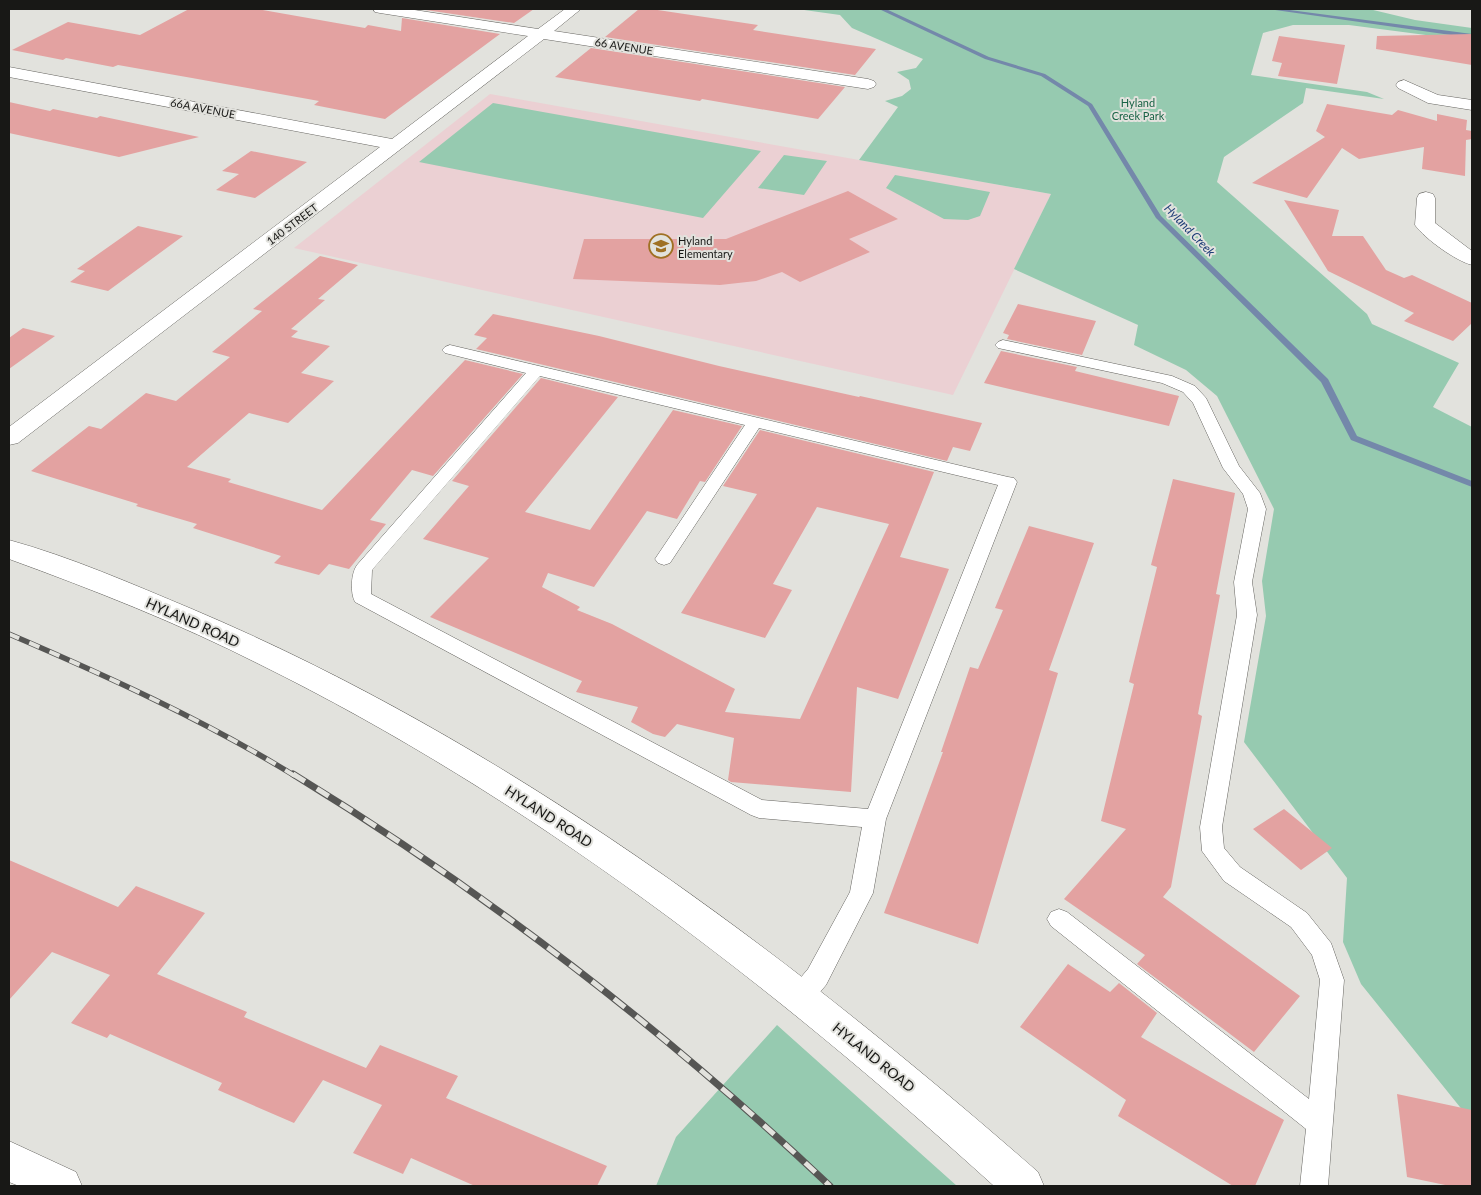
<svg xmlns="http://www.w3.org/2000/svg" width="1481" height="1195" font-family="Lato,sans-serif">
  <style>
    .education { fill: #ebd0d3 }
    .green { fill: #96cab0 }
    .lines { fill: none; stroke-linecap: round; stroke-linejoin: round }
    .stream { fill: #7488aa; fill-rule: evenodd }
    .building { fill: #e3a2a1 }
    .service-casing { stroke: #666561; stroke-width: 1 }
    .minor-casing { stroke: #666561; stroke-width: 1 }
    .tertiary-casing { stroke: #666561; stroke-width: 1 }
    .service { fill: #fff; fill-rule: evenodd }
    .minor { fill: #fff; fill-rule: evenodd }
    .tertiary { fill: #fff; fill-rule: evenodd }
    .rail-far1-casing { stroke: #565654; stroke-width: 5.5 }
    .rail-casing { stroke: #565654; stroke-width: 7 }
    .rail-far1 { stroke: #e2e2dd; stroke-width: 4; stroke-dasharray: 11; stroke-linecap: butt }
    .rail { stroke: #e2e2dd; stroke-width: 5; stroke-dasharray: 14; stroke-linecap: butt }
    .labels { text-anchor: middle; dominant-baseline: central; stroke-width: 4; stroke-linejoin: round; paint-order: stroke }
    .far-street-label { font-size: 11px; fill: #181816; stroke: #e2e2dd }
    .far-park-label { font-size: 11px; fill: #196346; stroke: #e2e2dd }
    .far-poi-label { font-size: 11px; fill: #181816; stroke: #e2e2dd; text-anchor: start }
    .far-water-label { font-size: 12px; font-style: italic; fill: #1d3d77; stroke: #e2e2dd }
    .street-label { font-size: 14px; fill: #181816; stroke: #e2e2dd }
  </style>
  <rect width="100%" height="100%" fill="#e2e2dd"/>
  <!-- education -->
  <path class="education" d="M 490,94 L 859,160 L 1051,194 L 953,395 L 294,248 Z"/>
  <!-- green -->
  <path class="green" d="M 797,9 L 1369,9 L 1415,20 L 1472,28 L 1472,41 L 1349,25 L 1293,25 L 1263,33 L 1251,75 L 1367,92 L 1384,99 L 1306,88 L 1303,103 L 1224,157 L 1217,182 L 1367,314 L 1372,324 L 1459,363 L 1433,407 L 1472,427 L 1472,1122 L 1361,984 L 1343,942 L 1347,878 L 1244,742 L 1266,616 L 1262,581 L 1274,509 L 1217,396 L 1186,370 L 1134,345 L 1138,325 L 1014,269 L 1051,194 L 859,160 L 898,107 L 885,101 L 902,96 L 911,89 L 909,80 L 897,72 L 916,68 L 923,59 L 852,28 L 840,15 Z
    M 493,103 L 761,151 L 703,218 L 419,162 Z
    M 784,155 L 827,161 L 804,195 L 758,188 Z
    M 895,175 L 990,192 L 980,216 L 968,220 L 944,219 L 886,188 Z
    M 777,1025 L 957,1186 L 656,1186 L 676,1137 Z"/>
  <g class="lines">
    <!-- stream -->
    <path class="stream" d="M 879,9 L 886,9 L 989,57 L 1045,74 L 1092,104 L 1161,216 L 1328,379 L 1357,436 L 1472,481 L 1472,487 L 1351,440 L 1321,382 L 1156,218 L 1088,106 L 1041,76 L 985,59 Z
      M 1269,9 L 1282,9 L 1472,34 L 1472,38 Z"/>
  </g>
  <!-- building -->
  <path class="building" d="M 189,9 L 238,10 L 257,9 L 365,28 L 368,25 L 401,31 L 402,18 L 500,34 L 385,119 L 314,105 L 319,101 L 192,78 L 118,65 L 113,67 L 66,58 L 63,60 L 12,50 L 68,22 L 140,35 Z
    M 419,9 L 534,9 L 514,23 Z
    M 639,9 L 651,9 L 758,25 L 753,30 L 876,49 L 855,75 L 605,37 Z
    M 1472,34 L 1472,65 L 1376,49 L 1377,36 Z
    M 1279,36 L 1345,45 L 1337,84 L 1278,76 L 1282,63 L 1272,61 Z
    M 591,48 L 845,87 L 818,119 L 702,99 L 700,101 L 555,77 Z
    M 9,102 L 50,111 L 53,109 L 97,118 L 100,116 L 199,137 L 119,157 L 9,133 Z
    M 1327,104 L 1392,115 L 1398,110 L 1437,121 L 1437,114 L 1467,120 L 1466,130 L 1472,131 L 1472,139 L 1466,140 L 1465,176 L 1422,169 L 1424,147 L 1359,159 L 1342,148 L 1307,198 L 1252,183 L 1325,137 L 1316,131 Z
    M 251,151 L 307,162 L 255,198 L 216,190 L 239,174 L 222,171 Z
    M 848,191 L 898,219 L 849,239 L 870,252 L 800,282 L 782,272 L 756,281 L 720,285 L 573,279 L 584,239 L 726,239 Z
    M 1284,200 L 1339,210 L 1332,236 L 1363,236 L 1386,270 L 1404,278 L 1412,275 L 1472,303 L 1472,323 L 1453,341 L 1404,321 L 1414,313 L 1328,271 Z
    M 138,226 L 183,236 L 108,291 L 70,282 L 85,271 L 77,269 Z
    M 320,256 L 358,265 L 318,299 L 325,300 L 291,329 L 298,331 L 291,337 L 330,346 L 301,373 L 334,381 L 288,423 L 249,413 L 187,467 L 231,479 L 228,482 L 322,510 L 465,360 L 523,374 L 433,476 L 412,470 L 370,520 L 386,524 L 349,569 L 329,564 L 319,575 L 274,563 L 281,556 L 193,528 L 197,524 L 136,506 L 138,504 L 31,471 L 89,426 L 101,429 L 146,393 L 176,401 L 230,357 L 212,352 L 262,311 L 253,309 Z
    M 1018,304 L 1096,321 L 1082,355 L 1007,339 L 1009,335 L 1003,333 Z
    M 493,314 L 599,336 L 719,366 L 859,397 L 860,396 L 982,423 L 970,451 L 953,447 L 947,461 L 476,349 L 487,338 L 474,335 Z
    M 23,328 L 55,336 L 9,369 L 9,338 Z
    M 1001,351 L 1077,367 L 1075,371 L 1179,396 L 1169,426 L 984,383 Z
    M 541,378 L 618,397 L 525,512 L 590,530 L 673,410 L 742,426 L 705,482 L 700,481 L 677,519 L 647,511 L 594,587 L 548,573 L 542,587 L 580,607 L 577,610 L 612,624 L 735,689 L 725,712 L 800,719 L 889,524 L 817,507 L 773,584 L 792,590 L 765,638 L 681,613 L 757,494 L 723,486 L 760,430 L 934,472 L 900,557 L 949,569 L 898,699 L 857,687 L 851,792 L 731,782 L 728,780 L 734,738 L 677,724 L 665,737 L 653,734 L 631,722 L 638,707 L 576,692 L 582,681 L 430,617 L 489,558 L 423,539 L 469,486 L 452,481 Z
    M 1173,479 L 1235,493 L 1216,594 L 1220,595 L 1198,714 L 1202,716 L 1171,887 L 1163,897 L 1300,996 L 1254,1052 L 1137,964 L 1145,955 L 1064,899 L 1126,829 L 1101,821 L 1134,684 L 1129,682 L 1157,567 L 1151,565 Z
    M 1029,526 L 1094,543 L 1049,670 L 1058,673 L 978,944 L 884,913 L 943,752 L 941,752 L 970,667 L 978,669 L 1003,610 L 995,608 Z
    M 1284,809 L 1332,848 L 1301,870 L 1253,829 Z
    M 9,860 L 118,907 L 136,886 L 205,913 L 157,974 L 247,1012 L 244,1017 L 366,1068 L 380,1045 L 458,1076 L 446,1098 L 607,1166 L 597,1186 L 475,1186 L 411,1158 L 403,1174 L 353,1153 L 382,1105 L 323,1080 L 294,1123 L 218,1090 L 222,1083 L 110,1034 L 107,1038 L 71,1023 L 110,975 L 52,952 L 9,1000 Z
    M 1068,964 L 1110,992 L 1119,983 L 1157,1013 L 1141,1037 L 1284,1120 L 1255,1186 L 1233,1186 L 1118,1116 L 1126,1100 L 1020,1027 Z
    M 1397,1094 L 1472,1110 L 1472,1186 L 1450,1186 L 1407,1177 Z"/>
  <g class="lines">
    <!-- service casing -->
    <g class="service-casing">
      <path id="service" d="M 1003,340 L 1172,376 L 1195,386 L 1206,398 L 1239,466 L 1260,493 L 1266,509 L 1252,582 L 1257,615 L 1222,827 L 1224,848 L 1240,867 L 1307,913 L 1331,943 L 1344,980 L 1328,1186 L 1300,1186 L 1306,1129 L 1051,926 L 1047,919 L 1051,912 L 1059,909 L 1067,912 L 1309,1099 L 1320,980 L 1312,955 L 1291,927 L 1224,881 L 1202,851 L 1200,827 L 1237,615 L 1234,582 L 1248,509 L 1243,494 L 1223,468 L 1193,403 L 1183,392 L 1162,383 L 998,348 L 995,345 L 998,342 Z
        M 450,345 L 1008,477 L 1014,478 L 1017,482 L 886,819 L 873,893 L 826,985 L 809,1005 L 800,1008 L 791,1005 L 788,997 L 791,989 L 808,969 L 850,892 L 862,827 L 759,818 L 751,815 L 355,602 C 350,593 351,573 357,565 L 526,373 L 445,353 L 442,350 L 445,347 ZM 540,376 L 745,425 L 655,559 L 658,563 L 664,565 L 670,563 L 759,428 L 998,485 L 868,809 L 762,800 L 371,594 L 372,570 Z"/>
    </g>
    <!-- minor casing -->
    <g class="minor-casing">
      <path id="minor" d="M 373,9 L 408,9 L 538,29 L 565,9 L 581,9 L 554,31 L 868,79 L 874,81 L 876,84 L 874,87 L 868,89 L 544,39 L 18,443 L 9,445 L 9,427 L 380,147 L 9,77 L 9,67 L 392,139 L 528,36 L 380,13 L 375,12 Z
        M 1404,80 L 1438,95 L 1472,100 L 1472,110 L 1428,103 L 1398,88 L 1396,85 L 1398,82 Z
        M 1426,192 L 1433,194 L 1435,198 L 1435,223 L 1472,251 L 1472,265 C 1456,261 1425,239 1415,225 L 1417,198 L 1419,194 Z
        M 9,1141 L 76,1172 L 82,1186 L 19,1186 L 9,1182 Z"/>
    </g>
    <!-- tertiary casing -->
    <g class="tertiary-casing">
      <path id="tertiary" d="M 9,540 C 71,557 132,584 192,609 C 506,742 783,949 1038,1172 L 1044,1186 L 994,1186 C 771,984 530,798 259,664 C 178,623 94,590 9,559 Z"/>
    </g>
    <!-- service -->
    <use href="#service" class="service"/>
    <!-- minor -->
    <use href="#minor" class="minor"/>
    <!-- tertiary -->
    <use href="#tertiary" class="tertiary"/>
    <!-- rail-far1 casing -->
    <g class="rail-far1-casing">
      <path id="rail-far1" d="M 9,634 C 107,676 204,720 295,776"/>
    </g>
    <!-- rail casing -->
    <g class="rail-casing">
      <path id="rail" d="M 293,774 C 486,892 666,1031 830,1186"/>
    </g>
    <!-- rail-far1 -->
    <use href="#rail-far1" class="rail-far1"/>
    <!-- rail -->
    <use href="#rail" class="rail"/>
  </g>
  <!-- icons -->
  <defs>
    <g id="school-ring" transform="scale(1.25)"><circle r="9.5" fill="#e2e2dd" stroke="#9f7023" stroke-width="1.5"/><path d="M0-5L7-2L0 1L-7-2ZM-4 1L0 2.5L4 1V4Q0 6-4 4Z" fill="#9f7023"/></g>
  </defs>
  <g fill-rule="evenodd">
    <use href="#school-ring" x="661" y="246"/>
  </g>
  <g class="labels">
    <!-- far-street labels -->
    <g class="far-street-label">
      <text transform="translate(624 46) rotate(9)">66 AVENUE</text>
      <text transform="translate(203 108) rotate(11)">66A AVENUE</text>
      <text transform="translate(292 224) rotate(-37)">140 STREET</text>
    </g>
    <!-- far-park labels -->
    <g class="far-park-label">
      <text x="1138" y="102">Hyland<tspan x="1138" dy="13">Creek Park</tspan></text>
    </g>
    <!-- far-poi labels -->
    <g class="far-poi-label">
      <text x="678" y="240">Hyland<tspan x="678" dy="13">Elementary</tspan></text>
    </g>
    <!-- far-water labels -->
    <g class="far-water-label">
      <text transform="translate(1190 230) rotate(46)">Hyland Creek</text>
    </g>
    <!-- street labels -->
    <g class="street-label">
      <text transform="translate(193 622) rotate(24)">HYLAND ROAD</text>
      <text transform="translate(549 816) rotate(33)">HYLAND ROAD</text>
      <text transform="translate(874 1057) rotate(39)">HYLAND ROAD</text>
    </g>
  </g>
  <!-- border -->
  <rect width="1481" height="1195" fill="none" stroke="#181816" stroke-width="20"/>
</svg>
